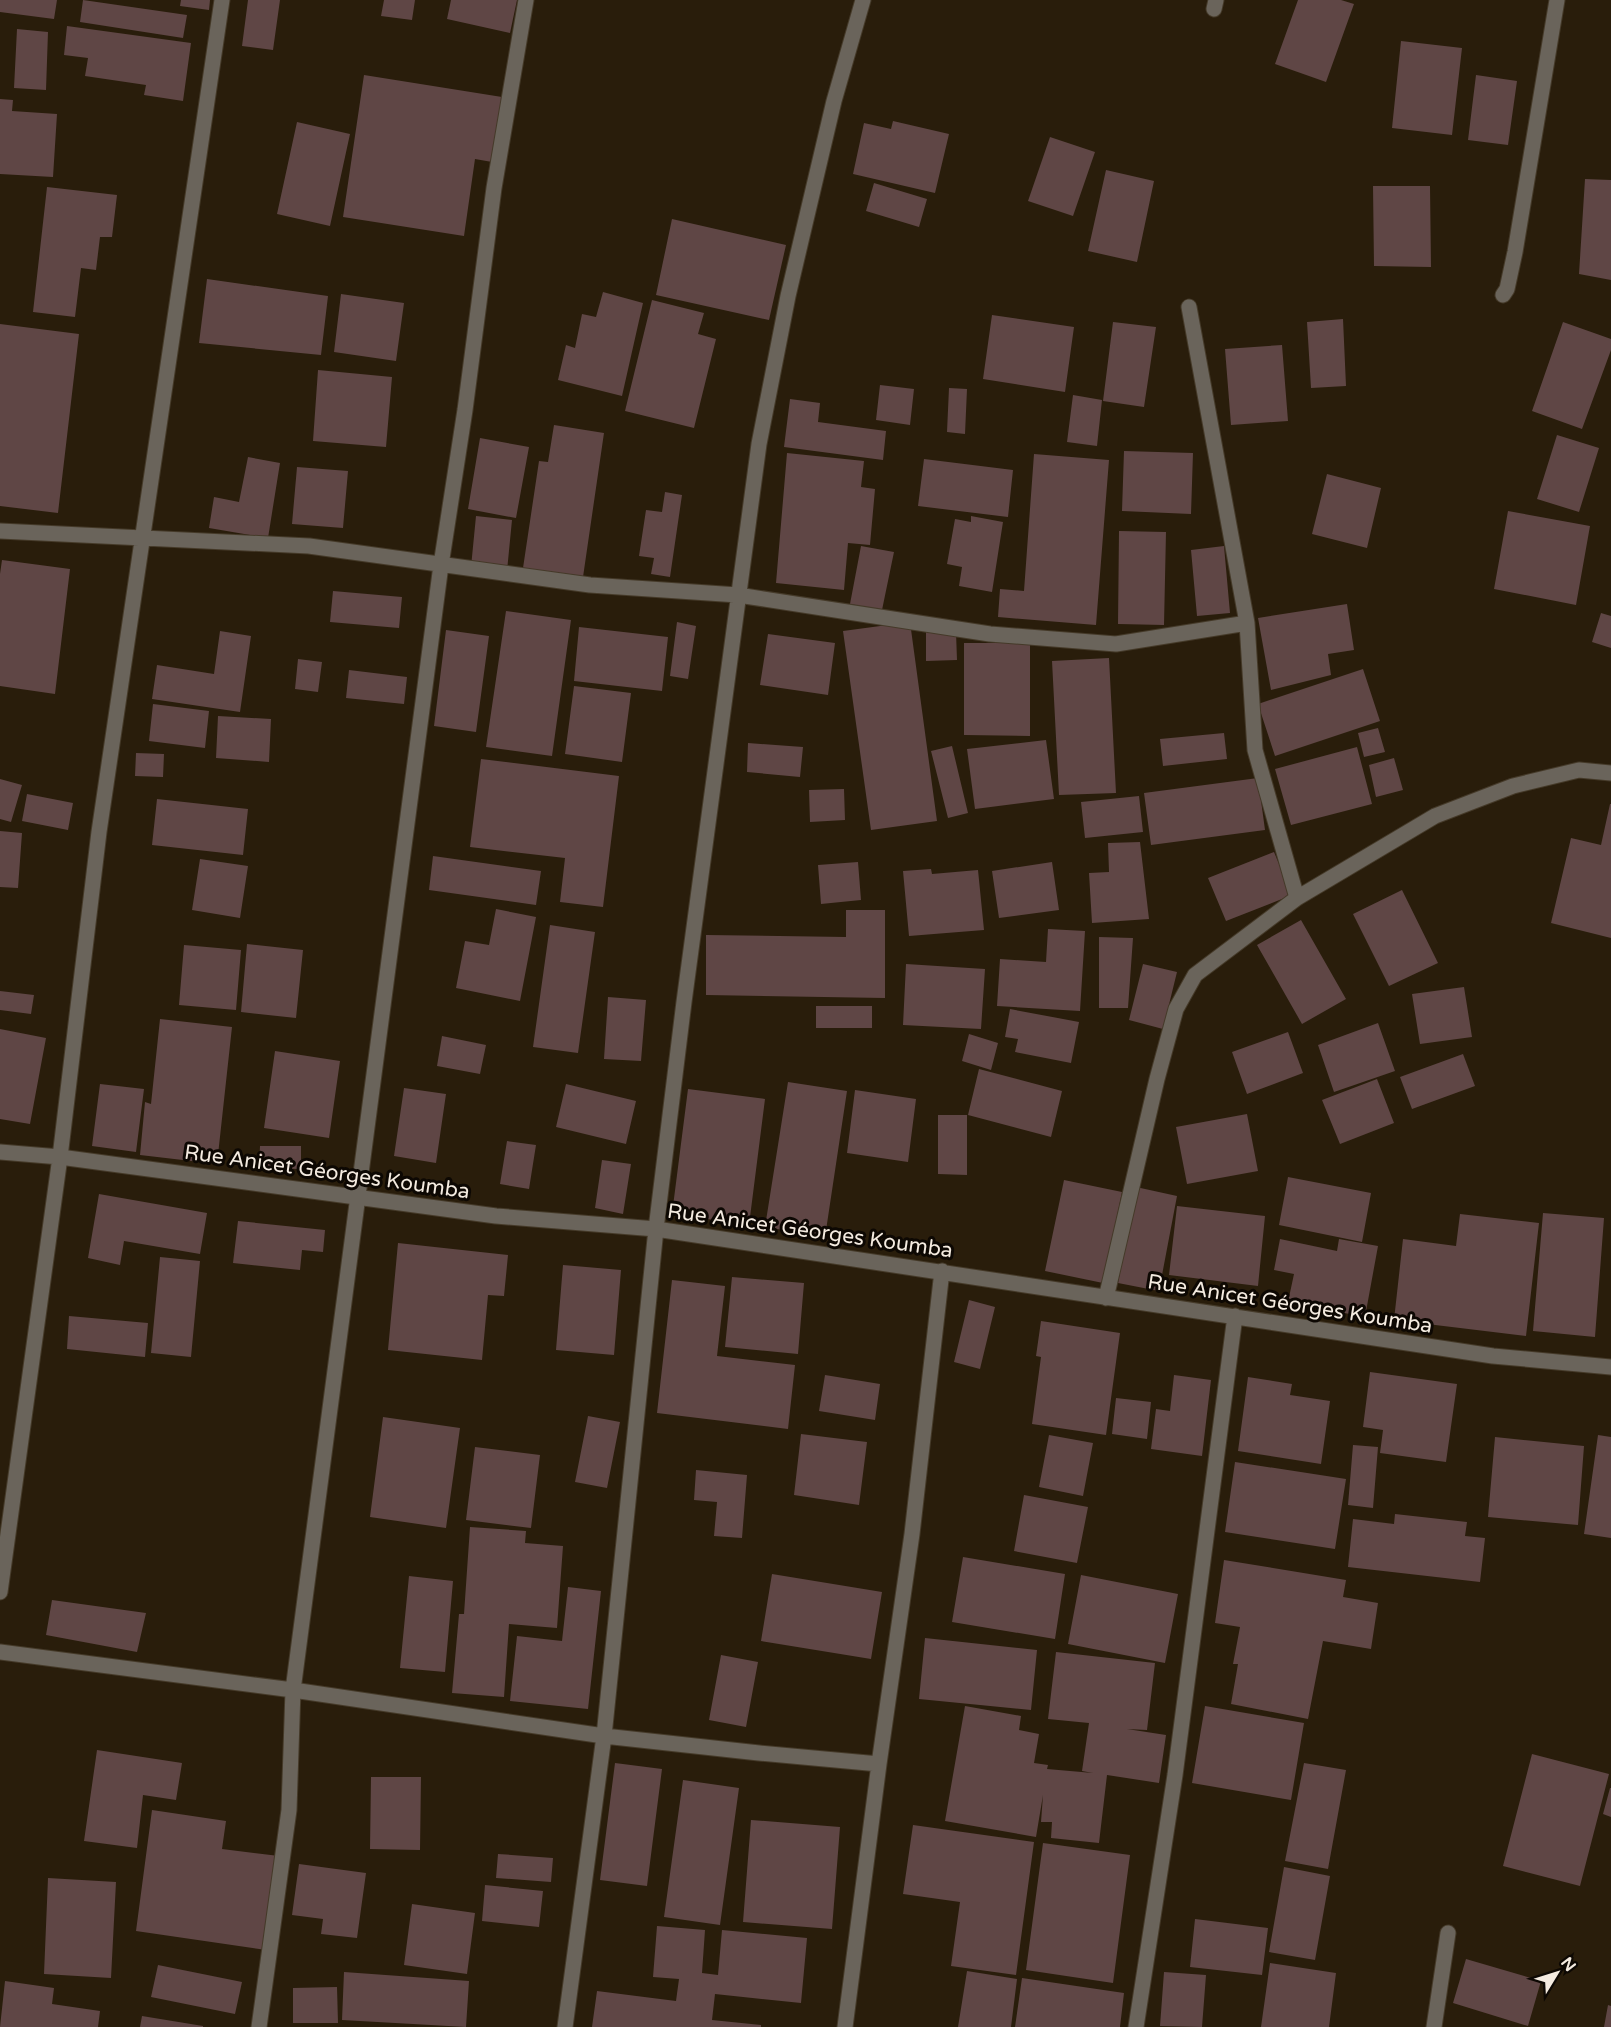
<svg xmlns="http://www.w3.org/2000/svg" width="1611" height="2027" font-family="'Varela Round',sans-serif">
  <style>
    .building { fill: #5f4645 }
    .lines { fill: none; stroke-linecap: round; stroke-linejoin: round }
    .minor-casing { stroke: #453a29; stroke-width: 17 }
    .minor { stroke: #6a645b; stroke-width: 15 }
    .labels { text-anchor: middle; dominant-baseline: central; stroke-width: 6; stroke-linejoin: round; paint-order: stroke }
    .street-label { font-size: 21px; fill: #f4ebe0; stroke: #0d0803 }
  </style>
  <rect width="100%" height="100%" fill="#291d0b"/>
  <!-- building -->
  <path class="building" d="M 0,0 L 57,0 L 54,19 L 0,12 Z
    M 83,0 L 187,15 L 183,38 L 80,22 Z
    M 181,0 L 210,0 L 209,10 L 180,6 Z
    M 248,0 L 280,0 L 273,50 L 242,46 Z
    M 384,0 L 415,0 L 412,20 L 381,16 Z
    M 451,0 L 517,0 L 510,33 L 447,19 Z
    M 1298,0 L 1341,0 L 1354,4 L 1326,82 L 1275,64 Z
    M 67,26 L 191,43 L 183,101 L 144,95 L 146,85 L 85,76 L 88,58 L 64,55 Z
    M 17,29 L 48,32 L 46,90 L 14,88 Z
    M 1401,41 L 1462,48 L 1452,135 L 1392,128 Z
    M 364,75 L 502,97 L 492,162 L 475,159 L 464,236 L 343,217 Z
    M 1476,75 L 1517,81 L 1508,145 L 1468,140 Z
    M 0,99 L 13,100 L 12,111 L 57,114 L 53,177 L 0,174 Z
    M 893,121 L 949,134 L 935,193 L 853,174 L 864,123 L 891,129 Z
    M 297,122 L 350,134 L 330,226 L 277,214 Z
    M 1050,137 L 1095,152 L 1073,216 L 1028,201 Z
    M 1106,170 L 1154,181 L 1137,262 L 1088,251 Z
    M 1585,179 L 1611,180 L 1611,280 L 1579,274 Z
    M 874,183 L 927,199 L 919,227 L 866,211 Z
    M 1373,186 L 1430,186 L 1431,267 L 1374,266 Z
    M 47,187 L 117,195 L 112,237 L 100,237 L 96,270 L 81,268 L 75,317 L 33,312 Z
    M 672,219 L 786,245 L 769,320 L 656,295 Z
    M 207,279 L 328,296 L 321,355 L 199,343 Z
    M 603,292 L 643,303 L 622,396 L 558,380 L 566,345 L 575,348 L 582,314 L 596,317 Z
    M 341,294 L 404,303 L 396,361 L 334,352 Z
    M 652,300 L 704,313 L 698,334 L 716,339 L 694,428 L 625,411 Z
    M 992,315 L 1074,327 L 1065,392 L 983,379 Z
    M 1343,319 L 1346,386 L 1311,388 L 1307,322 Z
    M 1113,322 L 1156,327 L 1144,407 L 1103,401 Z
    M 1563,322 L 1611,339 L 1611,350 L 1582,429 L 1532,411 Z
    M 0,324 L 79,334 L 58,513 L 0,506 Z
    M 1282,345 L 1288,421 L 1231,425 L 1225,349 Z
    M 318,370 L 392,377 L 386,447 L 313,441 Z
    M 880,385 L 914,389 L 910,425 L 876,420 Z
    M 949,388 L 967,389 L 965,434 L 947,432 Z
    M 1073,395 L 1102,400 L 1097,446 L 1067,442 Z
    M 790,399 L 820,403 L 818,422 L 886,431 L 883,460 L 784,447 Z
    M 554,425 L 604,433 L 583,577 L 523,568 L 539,461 L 548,462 Z
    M 1557,435 L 1599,448 L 1579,512 L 1537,499 Z
    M 480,438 L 529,447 L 516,518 L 468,509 Z
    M 1124,451 L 1193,453 L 1191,514 L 1122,511 Z
    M 787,453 L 864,461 L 861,487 L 875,489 L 870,545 L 848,543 L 844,590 L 776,583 Z
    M 1034,454 L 1109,460 L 1096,625 L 998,617 L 1000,589 L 1024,591 Z
    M 248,457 L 280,463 L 268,538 L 209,528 L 214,497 L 239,502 Z
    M 924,459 L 1013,470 L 1008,517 L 918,506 Z
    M 297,467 L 348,471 L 343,528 L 292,524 Z
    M 1327,474 L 1381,488 L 1367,548 L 1312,534 Z
    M 665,492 L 682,495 L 670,577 L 651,574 L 654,558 L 639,556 L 646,510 L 662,512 Z
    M 1508,511 L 1590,526 L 1576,605 L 1494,589 Z
    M 476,516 L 512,520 L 507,571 L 471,567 Z
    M 971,516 L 1003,522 L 992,592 L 959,586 L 962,567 L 947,564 L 955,519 L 971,522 Z
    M 1119,531 L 1166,532 L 1164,625 L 1118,624 Z
    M 861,546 L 894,552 L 882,610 L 850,604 Z
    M 1224,546 L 1230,613 L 1197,616 L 1191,550 Z
    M 2,560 L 70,569 L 55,694 L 0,686 L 0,574 Z
    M 333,591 L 402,597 L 399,628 L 330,622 Z
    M 1347,604 L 1354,650 L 1328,654 L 1331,675 L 1271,690 L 1258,618 Z
    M 506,611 L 571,620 L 552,756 L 486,747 Z
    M 1601,613 L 1611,616 L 1611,648 L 1592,642 Z
    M 677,622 L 696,626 L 688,679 L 670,676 Z
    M 910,622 L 937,821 L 871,830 L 843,631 Z
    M 579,627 L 668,637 L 662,691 L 574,681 Z
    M 446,630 L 489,636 L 476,732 L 434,726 Z
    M 220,631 L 251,636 L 240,712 L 152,699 L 157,665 L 214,674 Z
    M 926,632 L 956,632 L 957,660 L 926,661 Z
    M 768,634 L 835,643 L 828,695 L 760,685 Z
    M 964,643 L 1030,643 L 1030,736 L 964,735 Z
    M 1109,658 L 1116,793 L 1059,795 L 1052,661 Z
    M 298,659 L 322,662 L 318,692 L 295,689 Z
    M 1363,669 L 1380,721 L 1275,756 L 1258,704 Z
    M 349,670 L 407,677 L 404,704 L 346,698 Z
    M 574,686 L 631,693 L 622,762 L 565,754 Z
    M 153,704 L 209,711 L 205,748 L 149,741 Z
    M 218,716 L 271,719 L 269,762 L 216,758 Z
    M 1378,728 L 1385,752 L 1364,757 L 1358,733 Z
    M 1224,733 L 1227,759 L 1163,766 L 1160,739 Z
    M 1046,740 L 1054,799 L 975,809 L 967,749 Z
    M 748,743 L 803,747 L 800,777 L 747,772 Z
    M 952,746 L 968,813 L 948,818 L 931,751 Z
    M 1357,747 L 1372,804 L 1291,825 L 1275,769 Z
    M 136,753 L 164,754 L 163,777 L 135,776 Z
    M 1394,758 L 1403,790 L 1376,797 L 1369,765 Z
    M 481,759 L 619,776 L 603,907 L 560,902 L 565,858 L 470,847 Z
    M 1258,778 L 1265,830 L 1151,845 L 1144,793 Z
    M 0,779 L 22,785 L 11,822 L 0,819 Z
    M 844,789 L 845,820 L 810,822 L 809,790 Z
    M 27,794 L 73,803 L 68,830 L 22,821 Z
    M 1139,796 L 1143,832 L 1085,838 L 1081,802 Z
    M 157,799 L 248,809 L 243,855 L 152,845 Z
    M 1610,804 L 1611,804 L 1611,938 L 1551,923 L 1571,838 L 1601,845 Z
    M 0,831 L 22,833 L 18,888 L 0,887 Z
    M 1140,842 L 1149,919 L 1092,923 L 1089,873 L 1109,872 L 1108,843 Z
    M 1274,852 L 1292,895 L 1226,921 L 1208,878 Z
    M 433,856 L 541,871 L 536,905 L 429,890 Z
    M 200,859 L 248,866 L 240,918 L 192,910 Z
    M 858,862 L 861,900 L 821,904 L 818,865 Z
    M 1052,862 L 1059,910 L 999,918 L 992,871 Z
    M 931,869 L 932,874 L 978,870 L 984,930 L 909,936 L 903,871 Z
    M 1402,890 L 1438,963 L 1389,986 L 1353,914 Z
    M 496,909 L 536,917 L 520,1001 L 456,988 L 465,941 L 489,945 Z
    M 846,910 L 885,910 L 885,998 L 706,995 L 706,935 L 846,937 Z
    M 1301,920 L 1346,999 L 1302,1024 L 1257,945 Z
    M 550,925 L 595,932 L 578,1053 L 533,1047 Z
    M 1048,929 L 1085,931 L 1080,1011 L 997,1006 L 1000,959 L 1046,962 Z
    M 1099,937 L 1133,938 L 1128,1008 L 1099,1008 Z
    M 247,944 L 303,950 L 296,1018 L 241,1012 Z
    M 184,945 L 241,950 L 236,1010 L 179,1005 Z
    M 906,964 L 985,969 L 981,1029 L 903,1025 Z
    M 1143,964 L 1177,972 L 1163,1029 L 1129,1020 Z
    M 1464,987 L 1472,1037 L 1420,1044 L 1412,994 Z
    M 0,991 L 34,995 L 31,1014 L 0,1010 Z
    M 608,997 L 646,1000 L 641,1061 L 604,1059 Z
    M 816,1006 L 872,1006 L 872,1028 L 816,1028 Z
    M 1010,1009 L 1079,1022 L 1071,1063 L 1015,1052 L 1018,1039 L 1005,1037 Z
    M 160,1019 L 232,1027 L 217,1164 L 140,1155 L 145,1102 L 151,1104 Z
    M 1378,1023 L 1395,1071 L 1334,1092 L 1318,1045 Z
    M 0,1029 L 46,1038 L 30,1124 L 0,1119 Z
    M 1288,1032 L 1303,1073 L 1247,1094 L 1232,1052 Z
    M 969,1034 L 998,1043 L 991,1070 L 962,1061 Z
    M 442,1036 L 486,1045 L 480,1074 L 437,1066 Z
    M 275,1051 L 340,1061 L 329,1138 L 264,1128 Z
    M 1463,1054 L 1475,1086 L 1412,1109 L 1400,1077 Z
    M 979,1069 L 1062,1091 L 1051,1137 L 968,1115 Z
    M 1377,1079 L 1394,1123 L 1340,1144 L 1322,1100 Z
    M 788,1082 L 847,1091 L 825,1237 L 765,1227 Z
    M 100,1084 L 144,1089 L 136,1152 L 92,1146 Z
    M 566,1084 L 636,1101 L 626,1144 L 556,1127 Z
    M 404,1088 L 446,1094 L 436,1163 L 394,1156 Z
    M 688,1089 L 765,1099 L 749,1225 L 672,1214 Z
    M 855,1090 L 916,1099 L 908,1162 L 847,1153 Z
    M 1247,1114 L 1258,1171 L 1187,1184 L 1176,1127 Z
    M 938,1115 L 967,1115 L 967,1175 L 938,1174 Z
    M 507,1141 L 536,1145 L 529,1189 L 500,1184 Z
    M 260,1146 L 301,1146 L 301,1169 L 259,1168 Z
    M 602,1160 L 631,1164 L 623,1214 L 595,1208 Z
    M 1288,1177 L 1371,1193 L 1362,1242 L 1279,1225 Z
    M 1064,1180 L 1122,1192 L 1103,1283 L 1045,1271 Z
    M 1136,1187 L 1177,1196 L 1159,1291 L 1118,1283 Z
    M 99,1194 L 207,1213 L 200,1254 L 124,1241 L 120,1265 L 88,1258 Z
    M 1177,1206 L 1265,1216 L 1258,1286 L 1169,1275 Z
    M 1543,1213 L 1604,1218 L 1595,1337 L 1533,1331 Z
    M 1460,1214 L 1539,1223 L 1526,1336 L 1394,1320 L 1403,1239 L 1456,1246 Z
    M 238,1221 L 325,1230 L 323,1252 L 302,1250 L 300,1270 L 233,1263 Z
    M 1280,1239 L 1337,1251 L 1339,1239 L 1378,1246 L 1365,1317 L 1288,1302 L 1294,1274 L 1274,1270 Z
    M 398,1243 L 508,1255 L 504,1296 L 488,1295 L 482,1360 L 388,1350 Z
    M 160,1257 L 200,1261 L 191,1357 L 151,1353 Z
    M 563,1265 L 621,1270 L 614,1355 L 556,1350 Z
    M 732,1277 L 804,1283 L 798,1354 L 725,1347 Z
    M 672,1280 L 725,1286 L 717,1356 L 795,1365 L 788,1429 L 657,1413 Z
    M 969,1300 L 995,1307 L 980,1369 L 954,1362 Z
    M 69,1316 L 148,1323 L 145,1357 L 67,1349 Z
    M 1041,1321 L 1120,1333 L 1106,1435 L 1032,1424 L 1041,1357 L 1036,1356 Z
    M 1370,1372 L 1457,1384 L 1446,1462 L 1380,1453 L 1383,1430 L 1363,1427 Z
    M 825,1375 L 880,1384 L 875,1420 L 819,1411 Z
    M 1174,1375 L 1211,1380 L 1202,1456 L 1151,1449 L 1156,1409 L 1170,1411 Z
    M 1248,1377 L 1292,1384 L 1290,1395 L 1330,1401 L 1321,1464 L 1238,1451 Z
    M 1116,1398 L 1151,1402 L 1147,1439 L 1112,1434 Z
    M 588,1416 L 620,1422 L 607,1488 L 575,1482 Z
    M 383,1417 L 460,1428 L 446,1528 L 370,1517 Z
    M 801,1434 L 867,1442 L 859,1505 L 794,1495 Z
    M 1049,1435 L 1093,1443 L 1083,1496 L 1039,1487 Z
    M 1598,1435 L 1611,1437 L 1611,1538 L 1584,1534 Z
    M 1495,1437 L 1584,1446 L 1578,1525 L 1488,1517 Z
    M 1353,1445 L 1378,1447 L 1373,1508 L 1348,1505 Z
    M 475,1447 L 540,1455 L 531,1528 L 466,1520 Z
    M 1235,1462 L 1346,1479 L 1335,1549 L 1225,1532 Z
    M 696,1470 L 747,1475 L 742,1538 L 714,1536 L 717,1502 L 694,1500 Z
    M 1024,1495 L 1088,1507 L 1077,1563 L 1014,1551 Z
    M 1395,1514 L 1467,1522 L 1465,1536 L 1485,1538 L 1480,1582 L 1348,1567 L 1353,1519 L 1394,1524 Z
    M 470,1527 L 526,1531 L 525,1543 L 563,1546 L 557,1628 L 509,1624 L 504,1697 L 452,1693 L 459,1614 L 464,1614 Z
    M 963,1557 L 1065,1574 L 1055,1639 L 952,1622 Z
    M 1224,1560 L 1346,1580 L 1343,1597 L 1378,1603 L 1371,1649 L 1323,1641 L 1308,1719 L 1231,1704 L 1238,1664 L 1233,1664 L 1240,1627 L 1215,1623 Z
    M 772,1574 L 882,1592 L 871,1659 L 761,1641 Z
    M 1081,1575 L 1178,1594 L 1165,1663 L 1068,1644 Z
    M 409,1576 L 453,1581 L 445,1672 L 400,1668 Z
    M 568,1587 L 601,1591 L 588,1709 L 510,1701 L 517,1636 L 562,1641 Z
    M 52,1600 L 146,1613 L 137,1652 L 46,1635 Z
    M 925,1638 L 1037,1650 L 1031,1710 L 919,1699 Z
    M 1056,1652 L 1155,1663 L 1147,1730 L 1127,1729 L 1166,1735 L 1159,1783 L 1107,1775 L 1099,1843 L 1051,1838 L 1052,1822 L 1041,1822 L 1043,1795 L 1036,1837 L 945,1821 L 965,1706 L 1021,1716 L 1019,1730 L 1039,1734 L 1034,1763 L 1048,1765 L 1047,1769 L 1093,1773 L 1082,1771 L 1089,1723 L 1048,1719 Z
    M 721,1655 L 758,1662 L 746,1727 L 709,1720 Z
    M 1205,1706 L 1304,1723 L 1291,1800 L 1192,1783 Z
    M 97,1750 L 182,1763 L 176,1800 L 143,1795 L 137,1848 L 84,1841 Z
    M 1532,1754 L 1609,1774 L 1580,1886 L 1503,1866 Z
    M 615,1763 L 662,1769 L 647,1886 L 600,1880 Z
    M 1304,1763 L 1346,1770 L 1328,1869 L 1285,1861 Z
    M 371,1777 L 421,1777 L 420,1850 L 370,1849 Z
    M 683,1780 L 739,1788 L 720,1925 L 664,1917 Z
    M 1610,1788 L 1611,1788 L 1611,1817 L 1603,1814 Z
    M 152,1810 L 226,1821 L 222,1849 L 279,1856 L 266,1950 L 136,1931 Z
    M 751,1820 L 840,1827 L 832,1929 L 743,1922 Z
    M 913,1825 L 1034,1842 L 1016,1975 L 951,1966 L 960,1902 L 903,1894 Z
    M 1043,1843 L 1130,1855 L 1113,1983 L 1026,1970 Z
    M 498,1854 L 553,1858 L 551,1882 L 496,1878 Z
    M 299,1864 L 366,1873 L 357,1938 L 321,1934 L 323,1919 L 292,1915 Z
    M 1284,1867 L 1330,1876 L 1315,1960 L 1269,1952 Z
    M 48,1878 L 116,1882 L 111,1978 L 44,1974 Z
    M 485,1885 L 543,1891 L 539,1927 L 482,1921 Z
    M 412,1904 L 475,1913 L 467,1974 L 404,1965 Z
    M 1195,1919 L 1268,1928 L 1262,1975 L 1190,1967 Z
    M 657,1926 L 705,1930 L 702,1973 L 718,1975 L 722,1930 L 807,1938 L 801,2003 L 715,1994 L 712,2020 L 761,2025 L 761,2027 L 592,2027 L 597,1991 L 676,2001 L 679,1979 L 653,1977 Z
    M 1466,1959 L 1541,1981 L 1528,2026 L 1453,2003 Z
    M 1270,1963 L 1336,1973 L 1329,2027 L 1261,2027 Z
    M 158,1965 L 242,1982 L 235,2014 L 151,1997 Z
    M 967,1971 L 1017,1979 L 1011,2027 L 958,2027 Z
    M 344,1972 L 469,1981 L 466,2027 L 342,2020 Z
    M 1164,1972 L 1206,1975 L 1202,2027 L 1160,2026 Z
    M 1022,1978 L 1124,1993 L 1120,2027 L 1015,2027 Z
    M 5,1981 L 54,1988 L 52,2004 L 100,2011 L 98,2027 L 0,2027 Z
    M 337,1987 L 338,2023 L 293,2023 L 293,1988 Z
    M 1608,2005 L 1611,2006 L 1611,2027 L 1604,2027 Z
    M 142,2016 L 203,2026 L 203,2027 L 140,2027 Z"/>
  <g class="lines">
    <!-- minor casing -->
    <g class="minor-casing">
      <path id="minor" d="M 1214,9 L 1216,0
        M 1503,295 L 1507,289 L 1515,252 L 1557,0
        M 1189,307 L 1247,623 L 1255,750 L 1297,898
        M 0,531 L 309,546 L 590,585 L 738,595 L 990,634 L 1116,644 L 1247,623
        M 0,1152 L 60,1157 L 496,1216 L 656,1229 L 1493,1356 L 1611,1367
        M 1106,1298 L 1157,1079 L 1176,1009 L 1195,975 L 1297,898 L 1435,816 L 1513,786 L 1579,770 L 1611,773
        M 0,1592 L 60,1157 L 99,832 L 222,0
        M 0,1652 L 293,1690 L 604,1736 L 759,1753 L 879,1764
        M 259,2027 L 289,1810 L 293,1690 L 441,565 L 465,410 L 494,188 L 526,0
        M 565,2027 L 604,1736 L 656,1229 L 684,1002 L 759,444 L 788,296 L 834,101 L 863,0
        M 845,2027 L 879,1764 L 912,1534 L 942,1271
        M 1136,2027 L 1175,1775 L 1235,1316
        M 1434,2027 L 1448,1933"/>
    </g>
    <!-- minor -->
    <use href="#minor" class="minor"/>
  </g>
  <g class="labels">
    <!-- street labels -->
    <g class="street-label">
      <text transform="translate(327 1172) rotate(8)">Rue Anicet Géorges Koumba</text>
      <text transform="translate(810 1231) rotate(8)">Rue Anicet Géorges Koumba</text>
      <text transform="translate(1290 1304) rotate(9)">Rue Anicet Géorges Koumba</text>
    </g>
  </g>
  <!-- north arrow -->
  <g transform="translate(1557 1973) rotate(52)" stroke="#0d0803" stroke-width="4.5" paint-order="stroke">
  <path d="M0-4.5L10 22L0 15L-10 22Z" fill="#f4ebe0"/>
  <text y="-9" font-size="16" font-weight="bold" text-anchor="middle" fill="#f4ebe0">N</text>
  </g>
</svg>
